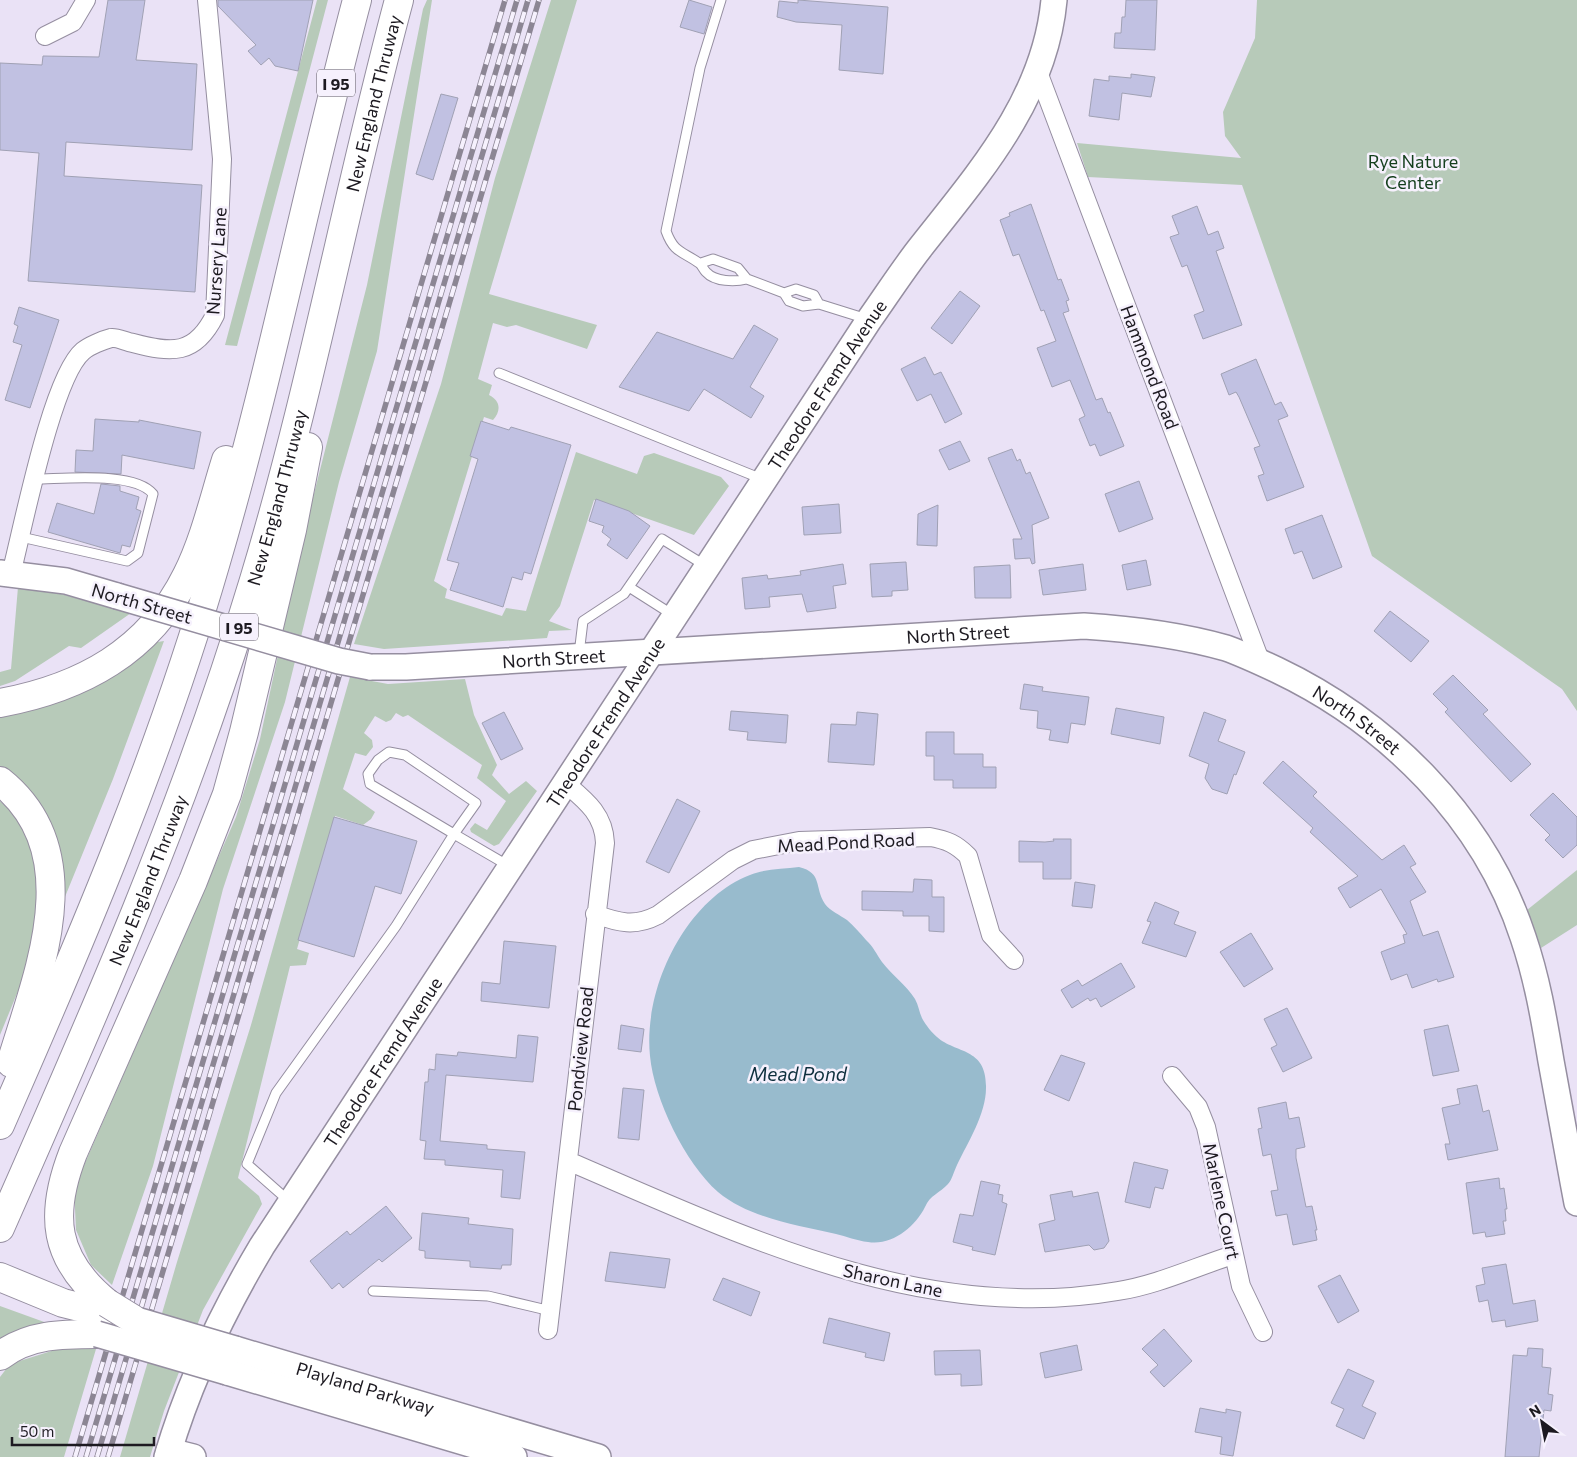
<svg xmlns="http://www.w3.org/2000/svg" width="1577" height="1457" font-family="Commissioner,sans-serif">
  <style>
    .green { fill: #b7cab9 }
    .water { fill: #98bbcd }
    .building { fill: #c1c1e2; stroke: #a0a1b4 }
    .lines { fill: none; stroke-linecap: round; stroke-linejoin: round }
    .lane-casing { stroke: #958ea0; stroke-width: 11 }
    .street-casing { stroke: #958ea0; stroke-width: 20 }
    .secondary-casing { stroke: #958ea0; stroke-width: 28 }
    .highway-casing { stroke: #958ea0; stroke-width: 30 }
    .lane { stroke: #fff; stroke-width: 9 }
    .street { stroke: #fff; stroke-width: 18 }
    .secondary { stroke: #fff; stroke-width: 25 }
    .highway { stroke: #fff; stroke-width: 28 }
    .rail-casing { stroke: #8c8694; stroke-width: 5.5 }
    .rail { stroke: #f6f1fd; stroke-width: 4; stroke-dasharray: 11; stroke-linecap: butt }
    .secondary-bridge-casing { stroke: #958ea0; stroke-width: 28; stroke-linecap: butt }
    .highway-bridge-casing { stroke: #958ea0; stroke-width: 30; stroke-linecap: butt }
    .secondary-bridge { stroke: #fff; stroke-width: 25 }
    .highway-bridge { stroke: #fff; stroke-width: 28 }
    .labels { text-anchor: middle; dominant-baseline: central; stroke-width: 5; stroke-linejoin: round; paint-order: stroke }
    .shield { fill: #f6f1fd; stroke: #5e5a63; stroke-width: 1 }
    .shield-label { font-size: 16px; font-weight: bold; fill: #1d1a21 }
    .street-label { font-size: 18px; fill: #1d1a21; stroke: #f6f1fd }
    .park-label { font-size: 18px; fill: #143f1d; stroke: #f6f1fd }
    .water-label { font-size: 19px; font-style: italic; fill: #0e2f3d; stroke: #f6f1fd }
  </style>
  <rect width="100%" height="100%" fill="#eae2f6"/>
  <!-- green -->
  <path class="green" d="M 317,0 L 328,0 L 237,346 L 225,345 Z
    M 427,0 L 432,0 L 377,351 L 339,482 L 285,702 L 223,889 L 153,1166 L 112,1285 L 91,1265 L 76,1230 L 74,1188 L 236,817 L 260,739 L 304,533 L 367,285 L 423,9 Z
    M 551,0 L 577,0 L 489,294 L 597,325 L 587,349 L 516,325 L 507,327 L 493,323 L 478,379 L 492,385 L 489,395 C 501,401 501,411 493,420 L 484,417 L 434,581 L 447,589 L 445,598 L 502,616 L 506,608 L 526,611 L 576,452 L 637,474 L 644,456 L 654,453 L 721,477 L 729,486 L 694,535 L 594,500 L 560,606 L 549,621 L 572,630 L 549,631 L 547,638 L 384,649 L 354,644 L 441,384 L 495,178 Z
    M 1257,0 L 1577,0 L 1577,711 L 1562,689 L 1372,556 L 1242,185 L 1088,177 L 1077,143 L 1241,158 L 1225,136 L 1223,112 L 1255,38 Z
    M 18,587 L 39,588 L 131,613 L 81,648 L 69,646 L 15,681 L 0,686 L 0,672 L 11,669 Z
    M 164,641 L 113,779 L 58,914 L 0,769 L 0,710 L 151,643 Z
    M 350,677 L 388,684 L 465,679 L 474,715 L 497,765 L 492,775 L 509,794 L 526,781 L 537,791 L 499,844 L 494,846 L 471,832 L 470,829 L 475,823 L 487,830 L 506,801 L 477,778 L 482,765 L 408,715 L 403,717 L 396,713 L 391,720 L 386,722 L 375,716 L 364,733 L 372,740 L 373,747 L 366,756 L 355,753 L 343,789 L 375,812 L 371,819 L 363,825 L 335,816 L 297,949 L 309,953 L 306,965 L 290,966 L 238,1178 L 259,1196 L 262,1204 L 203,1310 L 164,1411 L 150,1457 L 120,1457 L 177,1262 L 251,1025 Z
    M 0,801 L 16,815 L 34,850 L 38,901 L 25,974 L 0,1035 Z
    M 1577,870 L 1577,925 L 1541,948 L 1527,910 Z
    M 0,1306 L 47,1323 L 15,1333 L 0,1343 Z
    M 61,1348 L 96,1349 L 64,1457 L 0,1457 L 0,1377 L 10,1364 Z"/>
  <!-- water -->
  <path class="water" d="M 799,867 C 823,873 814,887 825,904 C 830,911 840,915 847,920 C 854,926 860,933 866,940 C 873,946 877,955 882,962 C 892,975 907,986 915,999 C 919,1006 919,1013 923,1020 C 926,1025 932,1033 937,1037 C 956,1054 987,1047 986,1088 C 986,1114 968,1142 957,1165 C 954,1171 952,1180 948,1184 C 940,1193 930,1195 925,1207 C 915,1227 892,1246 868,1242 C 857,1241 846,1236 836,1234 C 797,1225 749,1218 718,1192 C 685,1163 654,1099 650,1056 C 643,989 685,900 750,875 C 764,869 783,869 799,867 Z"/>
  <!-- building -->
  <path class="building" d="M 108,0 L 145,0 L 136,60 L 197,64 L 192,150 L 66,142 L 64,176 L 202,185 L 195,292 L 28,281 L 39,153 L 0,150 L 0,63 L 42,65 L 43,56 L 99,57 Z
    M 218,0 L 313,0 L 298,71 L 275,66 L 269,58 L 261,65 L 248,51 L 256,45 L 218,6 Z
    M 689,0 L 712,7 L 704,34 L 680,27 Z
    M 798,0 L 888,7 L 883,74 L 839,70 L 842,25 L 796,22 L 777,17 L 779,1 L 798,3 Z
    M 1126,0 L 1157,0 L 1155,50 L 1114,48 L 1115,33 L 1121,33 L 1122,17 L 1125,17 Z
    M 1131,74 L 1155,77 L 1151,97 L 1122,93 L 1119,120 L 1089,116 L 1094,79 L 1109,81 L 1109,76 L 1131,78 Z
    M 441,94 L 458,98 L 433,180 L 416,174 Z
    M 1031,204 L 1058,280 L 1061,279 L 1069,300 L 1066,301 L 1069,311 L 1063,313 L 1096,400 L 1102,398 L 1108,413 L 1110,412 L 1124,446 L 1100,456 L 1095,444 L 1090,446 L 1079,419 L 1085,416 L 1070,380 L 1052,387 L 1037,348 L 1056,341 L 1044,310 L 1041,311 L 1019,254 L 1013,256 L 1000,220 L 1010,216 L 1009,213 Z
    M 1197,206 L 1208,235 L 1218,231 L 1224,248 L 1216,251 L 1242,325 L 1203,339 L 1194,315 L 1204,311 L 1187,265 L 1182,267 L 1170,237 L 1179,234 L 1172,216 Z
    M 960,291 L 980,306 L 952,344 L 931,328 Z
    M 19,307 L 59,320 L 30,408 L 5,400 L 22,345 L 13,342 L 18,326 L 14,324 Z
    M 754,325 L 778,339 L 750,387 L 764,396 L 751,418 L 704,389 L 689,411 L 619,387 L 657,332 L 733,359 Z
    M 925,357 L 934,375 L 941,372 L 962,414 L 945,423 L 931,394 L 917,401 L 901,369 Z
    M 1256,359 L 1275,405 L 1281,402 L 1288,416 L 1278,420 L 1304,487 L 1267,501 L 1258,476 L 1264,474 L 1254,448 L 1260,446 L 1239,397 L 1236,392 L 1229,395 L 1221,374 Z
    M 95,419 L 139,422 L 139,420 L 201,432 L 194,469 L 122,455 L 121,474 L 75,472 L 76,450 L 93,451 Z
    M 481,421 L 509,430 L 511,427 L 571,445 L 531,574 L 524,572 L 522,580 L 512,577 L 503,607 L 450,590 L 459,563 L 447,560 L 478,459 L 470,456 Z
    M 960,441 L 970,461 L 949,470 L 939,450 Z
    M 1012,449 L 1017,461 L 1020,459 L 1026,474 L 1030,472 L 1049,518 L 1032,525 L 1035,563 L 1032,564 L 1030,558 L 1015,559 L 1013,539 L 1022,539 L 988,458 Z
    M 1139,481 L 1153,519 L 1119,532 L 1105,494 Z
    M 101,484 L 120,486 L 120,491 L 139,497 L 136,509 L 141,511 L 130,547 L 122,545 L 120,553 L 48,532 L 57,503 L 94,514 Z
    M 596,499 L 629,511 L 650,526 L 627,559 L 607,545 L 611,539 L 602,532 L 604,526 L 589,521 Z
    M 839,504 L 841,533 L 804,535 L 802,507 Z
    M 938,505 L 937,546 L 917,545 L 918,514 Z
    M 1322,515 L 1342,567 L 1313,579 L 1302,551 L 1294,554 L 1285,529 Z
    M 1146,560 L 1151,585 L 1127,590 L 1122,565 Z
    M 906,562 L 908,590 L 892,591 L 892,596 L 872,597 L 870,564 Z
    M 843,564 L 846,584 L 833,586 L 836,608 L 807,612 L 802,594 L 769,597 L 770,607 L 745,609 L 742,578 L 767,575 L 768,579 L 801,575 L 800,571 Z
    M 1083,564 L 1086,590 L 1043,595 L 1039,570 Z
    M 1010,565 L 1011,598 L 975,598 L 974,567 Z
    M 1390,611 L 1429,641 L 1411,662 L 1374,631 Z
    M 1453,675 L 1488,710 L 1483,714 L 1531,764 L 1511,782 L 1445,712 L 1448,709 L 1433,694 Z
    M 1024,684 L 1043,687 L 1042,691 L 1089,697 L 1085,725 L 1071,723 L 1068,743 L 1049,740 L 1051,730 L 1037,728 L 1038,711 L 1020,709 Z
    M 1116,708 L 1164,717 L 1160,744 L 1111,734 Z
    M 731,711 L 788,715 L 786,743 L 747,740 L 748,732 L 729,730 Z
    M 504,712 L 523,749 L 501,760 L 482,723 Z
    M 857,712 L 878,714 L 874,765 L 828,762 L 831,724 L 856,725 Z
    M 1204,712 L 1226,720 L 1218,741 L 1245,752 L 1236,775 L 1234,774 L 1227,794 L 1212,789 L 1205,778 L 1209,764 L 1189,756 Z
    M 926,732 L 954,732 L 954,754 L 983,754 L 983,767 L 996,767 L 996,788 L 953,788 L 953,780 L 934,780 L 934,756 L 926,756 Z
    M 1283,761 L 1317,792 L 1313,796 L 1382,860 L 1404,845 L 1416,864 L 1410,867 L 1426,892 L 1410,901 L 1423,936 L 1438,931 L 1454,977 L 1438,982 L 1437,979 L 1412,988 L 1407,974 L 1391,980 L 1381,952 L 1405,943 L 1403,935 L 1407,934 L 1381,889 L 1350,908 L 1338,888 L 1358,876 L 1310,832 L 1313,828 L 1263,783 Z
    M 1553,793 L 1577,817 L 1577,845 L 1563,858 L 1545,840 L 1550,835 L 1530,815 Z
    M 677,799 L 700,811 L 669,873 L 646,862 Z
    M 334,817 L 417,841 L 401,894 L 375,886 L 354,957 L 298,940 Z
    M 1053,839 L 1071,839 L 1071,879 L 1043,879 L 1043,862 L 1019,862 L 1019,841 L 1045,842 L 1054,841 Z
    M 914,879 L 932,880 L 932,897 L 944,897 L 944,932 L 929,931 L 929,916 L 903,916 L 903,911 L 862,910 L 862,891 L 913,892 Z
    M 1075,882 L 1095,885 L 1092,908 L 1072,906 Z
    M 1155,902 L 1179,912 L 1174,924 L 1196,932 L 1186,957 L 1142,943 L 1151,922 L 1147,921 Z
    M 1251,933 L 1273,969 L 1244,987 L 1220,952 Z
    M 504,941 L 556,946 L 549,1008 L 481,1001 L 482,982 L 500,984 Z
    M 1121,963 L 1135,987 L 1101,1007 L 1096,998 L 1090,1001 L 1088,998 L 1072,1008 L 1061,990 L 1078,980 L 1082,986 Z
    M 1287,1008 L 1312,1058 L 1283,1072 L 1271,1048 L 1277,1045 L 1264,1019 Z
    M 621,1025 L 644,1029 L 641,1052 L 618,1049 Z
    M 1448,1025 L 1459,1071 L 1433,1076 L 1424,1030 Z
    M 518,1035 L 538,1037 L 533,1082 L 446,1075 L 440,1141 L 487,1145 L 487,1149 L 525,1152 L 520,1199 L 501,1197 L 503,1170 L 445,1165 L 445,1160 L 424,1159 L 426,1141 L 420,1140 L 425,1082 L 428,1082 L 429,1069 L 435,1070 L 436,1054 L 457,1056 L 458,1052 L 516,1058 Z
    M 1061,1055 L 1085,1063 L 1069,1101 L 1044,1090 Z
    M 1477,1085 L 1483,1112 L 1489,1110 L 1498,1150 L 1448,1160 L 1445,1144 L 1450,1144 L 1442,1108 L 1460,1104 L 1457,1089 Z
    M 623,1088 L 644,1090 L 639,1140 L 618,1138 Z
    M 1286,1102 L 1289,1119 L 1299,1117 L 1305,1147 L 1296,1149 L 1296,1158 L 1306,1207 L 1312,1206 L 1317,1230 L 1315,1230 L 1317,1240 L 1293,1245 L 1287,1214 L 1276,1216 L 1271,1191 L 1278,1190 L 1271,1154 L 1263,1156 L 1258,1129 L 1262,1128 L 1258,1108 Z
    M 1134,1162 L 1168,1170 L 1163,1189 L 1155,1187 L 1150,1208 L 1125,1202 Z
    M 1499,1178 L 1500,1189 L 1504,1188 L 1507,1209 L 1505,1209 L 1506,1221 L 1503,1221 L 1505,1234 L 1486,1237 L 1485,1232 L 1473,1234 L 1466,1183 Z
    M 981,1181 L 1000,1185 L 998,1194 L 1003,1195 L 1002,1202 L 1007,1204 L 995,1255 L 972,1250 L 973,1247 L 953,1242 L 960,1214 L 973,1216 Z
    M 1072,1191 L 1073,1197 L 1098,1192 L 1109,1241 L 1104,1248 L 1094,1250 L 1089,1245 L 1045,1252 L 1039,1224 L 1055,1220 L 1050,1195 Z
    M 386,1206 L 412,1238 L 382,1262 L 379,1259 L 343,1288 L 339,1283 L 332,1289 L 310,1261 L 347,1231 L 350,1235 Z
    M 422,1213 L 469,1218 L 468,1224 L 513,1229 L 511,1265 L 502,1265 L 501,1269 L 470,1267 L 470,1261 L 425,1258 L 425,1251 L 419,1250 Z
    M 610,1252 L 670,1259 L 665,1288 L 605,1281 Z
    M 1506,1264 L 1513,1304 L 1535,1300 L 1538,1321 L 1506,1327 L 1505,1320 L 1492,1322 L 1488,1300 L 1479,1302 L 1476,1286 L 1485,1284 L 1482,1268 Z
    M 1340,1275 L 1359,1311 L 1338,1323 L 1318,1286 Z
    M 723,1278 L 760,1292 L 751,1316 L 713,1300 Z
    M 829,1318 L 890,1333 L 884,1361 L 865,1357 L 866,1353 L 823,1343 Z
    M 1164,1329 L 1192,1361 L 1164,1387 L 1150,1372 L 1158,1365 L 1142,1349 Z
    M 1077,1345 L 1082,1370 L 1045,1378 L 1040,1353 Z
    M 1528,1348 L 1543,1349 L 1542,1367 L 1551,1368 L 1548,1394 L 1553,1395 L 1551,1411 L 1544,1410 L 1539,1457 L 1505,1457 L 1513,1355 L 1527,1356 Z
    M 980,1350 L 982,1385 L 961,1386 L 961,1374 L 935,1375 L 934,1351 Z
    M 1348,1369 L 1374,1381 L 1362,1406 L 1376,1413 L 1364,1439 L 1336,1426 L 1344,1409 L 1331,1403 Z
    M 1200,1408 L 1226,1413 L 1226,1409 L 1241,1412 L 1233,1456 L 1220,1454 L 1222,1437 L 1195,1432 Z"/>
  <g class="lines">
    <!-- lane casing -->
    <g class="lane-casing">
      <path id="lane" d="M 721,0 L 700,68 L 666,231 C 674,253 682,251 699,263 C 702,265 703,269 706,272 C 715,282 735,282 747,279
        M 701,263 L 713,259 L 738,268 L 747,279 L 784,293 L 789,301 L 803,306 L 819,304 L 867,319
        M 784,293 L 796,289 L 814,295 L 819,304
        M 499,373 L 762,479
        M 21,537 L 127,561 L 138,553 L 153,494 C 135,471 63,479 35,479
        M 629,587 L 673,615
        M 579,654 L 583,621 L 624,594 L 662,539 L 706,566
        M 389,752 L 405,755 L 476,803 L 454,834 L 370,784 L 368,774 L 378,760 Z
        M 290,1202 L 247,1164 L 276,1093 L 396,926 L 454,834 L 509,866
        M 373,1291 L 488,1296 L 551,1311"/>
    </g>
    <!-- street casing -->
    <g class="street-casing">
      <path id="street" d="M 45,36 L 73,22 L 86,0
        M 1038,72 L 1261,663
        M 11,574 C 23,528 52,377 83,351 C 89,346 103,340 111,338 C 117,337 126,342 133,343 C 171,353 195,356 215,315 L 222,159 L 207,0
        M 595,914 C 619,923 635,927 658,915 L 733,860 L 753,850 L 799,841 L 930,837 C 947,840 956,844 968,856 L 991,935 L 1014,960
        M 1172,1076 L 1198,1107 L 1206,1127 L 1241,1286 L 1263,1332
        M 568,1161 C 741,1235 923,1325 1118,1291 C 1157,1285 1195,1267 1233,1255
        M 548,1330 L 605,843 C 604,814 585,800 565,783"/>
    </g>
    <!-- secondary casing -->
    <g class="secondary-casing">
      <g id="secondary">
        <path d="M 0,573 L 66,581 L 117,596"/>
        <path id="s1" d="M 370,667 L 406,667 L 1084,626 C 1131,629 1180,635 1226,648 C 1243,654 1260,662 1277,670 C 1388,723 1484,818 1523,937 C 1537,978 1544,1019 1551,1061 C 1560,1109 1568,1156 1577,1203"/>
        <path id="s2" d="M 235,1349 L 598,1457"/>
        <path d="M 227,1372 L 514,1457"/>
        <path d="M 169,1451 L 193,1457"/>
        <path id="s3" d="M 167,1457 C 189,1382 222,1313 262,1246 L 869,320 C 886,296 902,271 920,248 C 979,173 1045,99 1054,0"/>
      </g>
    </g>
    <!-- highway casing -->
    <g class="highway-casing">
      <g id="highway">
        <path d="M 0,703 C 81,688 149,652 187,575 C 205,539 214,498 226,460"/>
        <path d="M 0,781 C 90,853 38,973 11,1063"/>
        <path d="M 0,1125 C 81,941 159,758 215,565 C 270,379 307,188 357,0"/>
        <path id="s4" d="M 0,1228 C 95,1013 186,806 254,580 C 312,389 347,193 399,0"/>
        <path d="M 0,1277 L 63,1303 L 103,1313"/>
        <path d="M 107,1303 C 53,1259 49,1215 73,1153 L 193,881 L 227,794 L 244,732 L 292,530 L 308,447"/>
        <path d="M 0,1356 C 29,1334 62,1334 97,1334"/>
      </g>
    </g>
    <!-- lane -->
    <use href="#lane" class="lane"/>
    <!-- street -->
    <use href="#street" class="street"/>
    <!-- secondary -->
    <use href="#secondary" class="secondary"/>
    <!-- highway -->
    <use href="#highway" class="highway"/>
    <!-- rail casing -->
    <g class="rail-casing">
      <path id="rail" d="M 75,1457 L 505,0
        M 86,1457 L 517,0
        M 97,1457 L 528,0
        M 108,1457 L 539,0"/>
    </g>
    <!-- rail -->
    <use href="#rail" class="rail"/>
    <!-- secondary-bridge casing -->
    <g class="secondary-bridge-casing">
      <path id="secondary-bridge" d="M 117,596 L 339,661 L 370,667
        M 133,1319 L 235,1349
        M 97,1334 L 227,1372"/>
    </g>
    <!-- highway-bridge casing -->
    <g class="highway-bridge-casing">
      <path id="highway-bridge" d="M 107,1303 L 133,1319"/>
    </g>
    <!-- secondary-bridge -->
    <use href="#secondary-bridge" class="secondary-bridge"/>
    <!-- highway-bridge -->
    <use href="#highway-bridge" class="highway-bridge"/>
  </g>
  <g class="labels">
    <!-- shield labels -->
    <g class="shield">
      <rect x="317" y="69.5" width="38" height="27" rx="4"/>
      <rect x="220" y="613.5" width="38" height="27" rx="4"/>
    </g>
    <g class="shield-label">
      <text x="336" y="83">I 95</text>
      <text x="239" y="627">I 95</text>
    </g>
    <!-- street labels -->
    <g class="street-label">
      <text stroke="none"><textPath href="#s4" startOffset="1188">New England Thruway</textPath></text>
      <text transform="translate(216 261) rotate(-86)">Nursery Lane</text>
      <text transform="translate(1150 367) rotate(69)">Hammond Road</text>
      <text stroke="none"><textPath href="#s3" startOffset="1262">Theodore Fremd Avenue</textPath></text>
      <text stroke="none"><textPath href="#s4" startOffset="782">New England Thruway</textPath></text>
      <text transform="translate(142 603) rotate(16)">North Street</text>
      <text stroke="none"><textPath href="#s1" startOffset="589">North Street</textPath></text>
      <text stroke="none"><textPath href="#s1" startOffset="184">North Street</textPath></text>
      <text stroke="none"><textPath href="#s1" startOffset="1009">North Street</textPath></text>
      <text stroke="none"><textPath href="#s3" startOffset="858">Theodore Fremd Avenue</textPath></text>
      <text transform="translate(846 842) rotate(-3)">Mead Pond Road</text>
      <text stroke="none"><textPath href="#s4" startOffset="378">New England Thruway</textPath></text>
      <text transform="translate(580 1049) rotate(-84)">Pondview Road</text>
      <text stroke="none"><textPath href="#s3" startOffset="452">Theodore Fremd Avenue</textPath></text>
      <text transform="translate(1222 1201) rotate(78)">Marlene Court</text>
      <text transform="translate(893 1280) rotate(12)">Sharon Lane</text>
      <text stroke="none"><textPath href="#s2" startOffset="136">Playland Parkway</textPath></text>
    </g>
    <!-- park labels -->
    <g class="park-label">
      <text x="1413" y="161">Rye Nature<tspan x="1413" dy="21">Center</tspan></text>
    </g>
    <!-- water labels -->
    <g class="water-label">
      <text x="798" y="1073">Mead Pond</text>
    </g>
  </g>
  <!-- north arrow -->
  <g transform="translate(1542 1422) rotate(328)" stroke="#f6f1fd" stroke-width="4" paint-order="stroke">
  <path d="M0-4L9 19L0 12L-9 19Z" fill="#1d1a21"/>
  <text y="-8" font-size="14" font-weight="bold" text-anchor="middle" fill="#1d1a21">N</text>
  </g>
  <!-- scale -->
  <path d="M12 1437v8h142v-8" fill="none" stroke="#1d1a21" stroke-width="2.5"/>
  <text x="20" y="1437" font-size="15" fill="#1d1a21" stroke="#f6f1fd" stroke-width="4" paint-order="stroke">50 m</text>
</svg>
